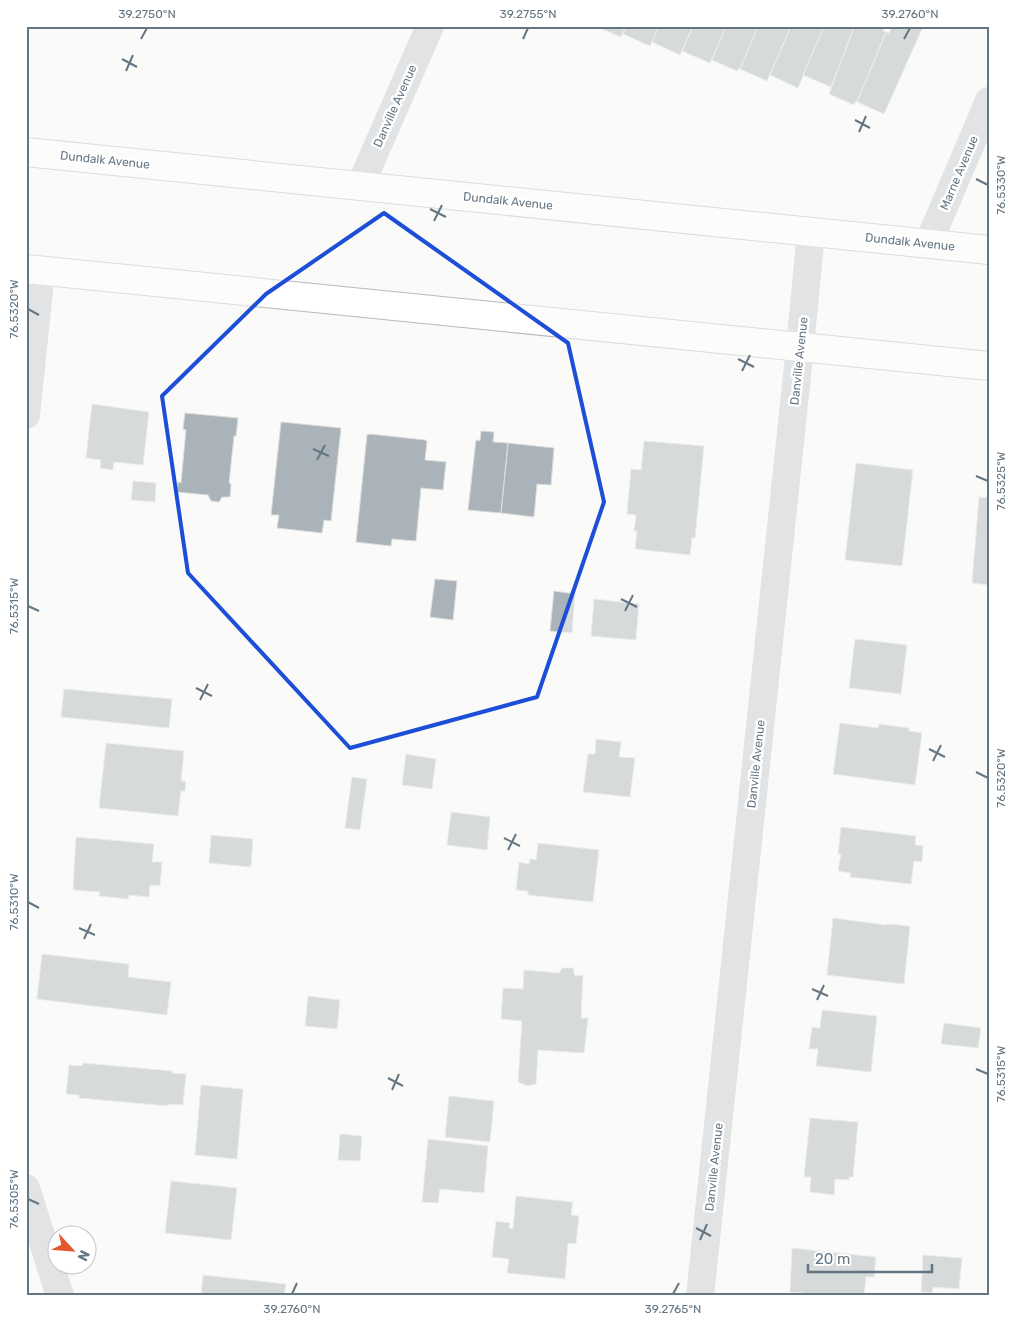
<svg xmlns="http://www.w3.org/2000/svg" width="1015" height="1322" font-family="Rubik,sans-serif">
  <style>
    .building { fill: #aab3b9; stroke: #dcdcda }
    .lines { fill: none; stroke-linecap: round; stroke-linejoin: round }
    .major-casing { stroke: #b5babe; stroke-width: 30 }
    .minor { stroke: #c3c8cc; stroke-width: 28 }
    .major { stroke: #fff; stroke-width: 28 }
    .marked { fill: none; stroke: #1d4ed8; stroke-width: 4; stroke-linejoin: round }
    .ticks { fill: none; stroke: #657683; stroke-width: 2 }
    .labels { text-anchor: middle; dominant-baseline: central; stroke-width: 5; stroke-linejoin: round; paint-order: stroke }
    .street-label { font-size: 12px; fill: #657683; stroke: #fff }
    .neatline { fill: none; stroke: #657683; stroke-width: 2 }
    .ticks-label { font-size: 12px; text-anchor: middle; fill: #657683 }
  </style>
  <rect width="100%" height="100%" fill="#fafaf8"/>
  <!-- building -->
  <path class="building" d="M 595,26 L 626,26 L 621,37 Z
    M 626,26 L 659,26 L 650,46 L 623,34 Z
    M 659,26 L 693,26 L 680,55 L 652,42 Z
    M 693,26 L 726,26 L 710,63 L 682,51 Z
    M 726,26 L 758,26 L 740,69 L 739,68 L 737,71 L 712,60 Z
    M 758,26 L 791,26 L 767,81 L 740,69 Z
    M 791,26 L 824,26 L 798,88 L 770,75 Z
    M 824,26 L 854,28 L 831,87 L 803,75 Z
    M 854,26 L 885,26 L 883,31 L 886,32 L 857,102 L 856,101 L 854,105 L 829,94 Z
    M 892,26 L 915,26 L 922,29 L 884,114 L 857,102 L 886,32 L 889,33 Z
    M 92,404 L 149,412 L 143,465 L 114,462 L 113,470 L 100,468 L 101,460 L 86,458 Z
    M 185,413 L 238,418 L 236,436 L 234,436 L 229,483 L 231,484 L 230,497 L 222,497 L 219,502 L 211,501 L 208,495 L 177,492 L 178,482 L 181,483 L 186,430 L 183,429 Z
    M 281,422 L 341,428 L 331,521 L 324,520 L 322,533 L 277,528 L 279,515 L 271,515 Z
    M 481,431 L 494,432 L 493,442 L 508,443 L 501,513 L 468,510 L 476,440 L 480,441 Z
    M 370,434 L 425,440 L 427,441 L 425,460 L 446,462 L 443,490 L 421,488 L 416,541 L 392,539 L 391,546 L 356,542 L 367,435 Z
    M 644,441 L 704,446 L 695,538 L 692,538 L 690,555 L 635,549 L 637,531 L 634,531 L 636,515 L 627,514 L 631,469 L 641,470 Z
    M 508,443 L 554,448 L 551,485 L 537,484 L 534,517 L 501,513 Z
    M 856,463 L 913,470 L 902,566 L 845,560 Z
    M 133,481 L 156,483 L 155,502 L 131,500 Z
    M 979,497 L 989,498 L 989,585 L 972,583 Z
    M 435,579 L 457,581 L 453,620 L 430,617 Z
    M 554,591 L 575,594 L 572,633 L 550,631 Z
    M 594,599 L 639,604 L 636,640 L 591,636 Z
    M 855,639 L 907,645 L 901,694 L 849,688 Z
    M 64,689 L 172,699 L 169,728 L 61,717 Z
    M 840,723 L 878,728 L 879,724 L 909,728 L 909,731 L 922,733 L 915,785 L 833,774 Z
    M 596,739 L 621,742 L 619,757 L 635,758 L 630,797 L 583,792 L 588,754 L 595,754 Z
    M 106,743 L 184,751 L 181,781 L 186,781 L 185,791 L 181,791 L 178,816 L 99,808 Z
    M 406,754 L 436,759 L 432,789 L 402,785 Z
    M 352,777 L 367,779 L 360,830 L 345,828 Z
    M 451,812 L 490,817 L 487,850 L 447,845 Z
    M 841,827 L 916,836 L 915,845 L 923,846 L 922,862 L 914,861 L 911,884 L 850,877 L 851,873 L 838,871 L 841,854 L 838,854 Z
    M 211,835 L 253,839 L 251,867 L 209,863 Z
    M 76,837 L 154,844 L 152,862 L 162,862 L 160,886 L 150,885 L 149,897 L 129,895 L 128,899 L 99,896 L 100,892 L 73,890 Z
    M 538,843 L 599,850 L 593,902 L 528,895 L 528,891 L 516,890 L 519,862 L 529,864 L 530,859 L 536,860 Z
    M 833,918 L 886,925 L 887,924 L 910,926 L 904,984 L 827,975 Z
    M 42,954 L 129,964 L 128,977 L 171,982 L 167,1015 L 37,999 Z
    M 562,968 L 573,968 L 575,976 L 583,975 L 581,1018 L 588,1018 L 584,1053 L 538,1050 L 536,1084 L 528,1086 L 518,1082 L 522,1021 L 501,1019 L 503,988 L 523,989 L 524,970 L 559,973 Z
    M 308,996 L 340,1000 L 337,1029 L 305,1026 Z
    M 822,1010 L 877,1016 L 871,1072 L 816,1066 L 818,1049 L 809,1049 L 812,1027 L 820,1028 Z
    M 944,1023 L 981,1028 L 978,1048 L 941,1044 Z
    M 83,1063 L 172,1071 L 172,1073 L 186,1074 L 183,1105 L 168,1104 L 168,1106 L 79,1098 L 79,1095 L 66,1094 L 69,1065 L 82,1066 Z
    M 201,1085 L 243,1089 L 237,1159 L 195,1155 Z
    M 449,1096 L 494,1101 L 490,1142 L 445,1137 Z
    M 810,1118 L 858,1122 L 853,1177 L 849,1177 L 849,1180 L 835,1179 L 834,1195 L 810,1192 L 811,1177 L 804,1177 Z
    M 340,1134 L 362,1136 L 360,1161 L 338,1160 Z
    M 428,1139 L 488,1146 L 484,1193 L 440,1189 L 438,1203 L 422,1202 Z
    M 171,1181 L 237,1188 L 231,1240 L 165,1233 Z
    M 516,1196 L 573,1202 L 571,1215 L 579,1216 L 576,1244 L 568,1243 L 565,1279 L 507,1273 L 509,1259 L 492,1257 L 496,1221 L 510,1223 L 509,1228 L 513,1229 Z
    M 792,1248 L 876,1257 L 874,1277 L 866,1277 L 864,1296 L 802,1296 L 803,1293 L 790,1292 Z
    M 923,1255 L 962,1258 L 959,1289 L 933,1287 L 932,1293 L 921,1292 Z
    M 203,1275 L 286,1284 L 284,1296 L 201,1296 Z"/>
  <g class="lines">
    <!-- major casing -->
    <g class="major-casing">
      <path id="major" d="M 26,152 L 989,250
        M 26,269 L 989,366"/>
    </g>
    <!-- minor -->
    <path class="minor" d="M 360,186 L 430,26
      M 928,244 L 989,101
      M 26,415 L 41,271
      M 26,1188 L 60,1296
      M 700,1296 L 800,347 L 811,232"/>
    <!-- major -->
    <use href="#major" class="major"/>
  </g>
  <!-- marked area -->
  <path d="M0 0H1015V1322H0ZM 384,213 L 568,343 L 604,502 L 537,697 L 350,748 L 188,573 L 162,396 L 266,294 Z" fill="#fafaf8" fill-opacity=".55" fill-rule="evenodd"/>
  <path class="marked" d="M 384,213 L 568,343 L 604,502 L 537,697 L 350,748 L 188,573 L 162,396 L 266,294 Z"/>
  <!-- ticks -->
  <path class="ticks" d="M 141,39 L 147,28M 523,39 L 528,28M 904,39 L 910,28M 122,59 L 137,67M 126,71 L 133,55M 855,120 L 870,128M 859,132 L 866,116M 976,179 L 988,185M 430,209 L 446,217M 434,221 L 442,205M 28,309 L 39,315M 738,359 L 754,367M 742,371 L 750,355M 313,449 L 329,456M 317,460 L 325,445M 976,476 L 988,481M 621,599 L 637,607M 28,606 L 39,611M 625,611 L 633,595M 196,688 L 212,696M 200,700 L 208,684M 929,749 L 945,757M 933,761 L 941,745M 976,772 L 988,778M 504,838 L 520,846M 508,850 L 516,834M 28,902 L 39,908M 79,928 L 95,935M 84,939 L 91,924M 812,989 L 828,996M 817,1000 L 824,985M 976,1069 L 988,1074M 388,1078 L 403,1086M 392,1090 L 399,1074M 28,1199 L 39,1204M 696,1228 L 711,1236M 700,1240 L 707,1224M 292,1294 L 297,1283M 673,1294 L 679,1283"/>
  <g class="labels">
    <!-- street labels -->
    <g class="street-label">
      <text transform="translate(395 106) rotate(-66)">Danville Avenue</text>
      <text transform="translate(105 160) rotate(6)">Dundalk Avenue</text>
      <text transform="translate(959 173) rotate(-67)">Marne Avenue</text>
      <text transform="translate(508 201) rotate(6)">Dundalk Avenue</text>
      <text transform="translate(910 242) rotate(6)">Dundalk Avenue</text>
      <text transform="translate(799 361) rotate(-84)">Danville Avenue</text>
      <text transform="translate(756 764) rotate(-84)">Danville Avenue</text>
      <text transform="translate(714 1167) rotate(-84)">Danville Avenue</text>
    </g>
  </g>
  <!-- border -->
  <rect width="1015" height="1322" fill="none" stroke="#ffffff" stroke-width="55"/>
  <!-- north arrow -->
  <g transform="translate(72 1250) rotate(116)"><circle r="24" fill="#ffffff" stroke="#c1c8cd"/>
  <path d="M0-4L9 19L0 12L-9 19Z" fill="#e4572e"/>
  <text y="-8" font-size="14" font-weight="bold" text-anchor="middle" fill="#657683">N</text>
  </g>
  <!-- scale -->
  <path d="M808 1264v8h124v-8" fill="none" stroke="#657683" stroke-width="2.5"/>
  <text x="815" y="1264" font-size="15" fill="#657683" stroke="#ffffff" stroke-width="4" paint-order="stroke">20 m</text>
  <rect x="28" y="28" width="960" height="1266" class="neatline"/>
  <g class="ticks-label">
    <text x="147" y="18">39.2750°N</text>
    <text x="528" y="18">39.2755°N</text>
    <text x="910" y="18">39.2760°N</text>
    <text transform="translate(1001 185) rotate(-90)" y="4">76.5330°W</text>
    <text transform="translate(14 309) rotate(-90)" y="4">76.5320°W</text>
    <text transform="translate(1001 481) rotate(-90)" y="4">76.5325°W</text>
    <text transform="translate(14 606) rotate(-90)" y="4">76.5315°W</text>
    <text transform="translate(1001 778) rotate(-90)" y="4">76.5320°W</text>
    <text transform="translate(14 902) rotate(-90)" y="4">76.5310°W</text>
    <text transform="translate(1001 1074) rotate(-90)" y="4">76.5315°W</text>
    <text transform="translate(14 1199) rotate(-90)" y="4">76.5305°W</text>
    <text x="292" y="1313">39.2760°N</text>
    <text x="673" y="1313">39.2765°N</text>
  </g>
</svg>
